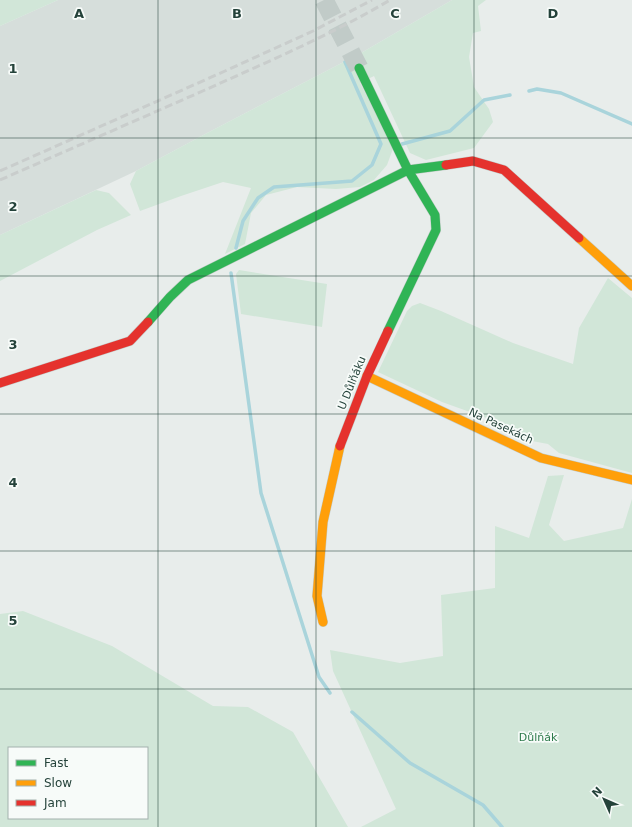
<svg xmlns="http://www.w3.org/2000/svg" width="632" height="827" font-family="'DejaVu Sans',sans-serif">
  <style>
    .built { fill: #d6dedb }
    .green { fill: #d1e6d8; fill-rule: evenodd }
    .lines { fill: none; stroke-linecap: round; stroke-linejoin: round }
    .stream { stroke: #a9d4db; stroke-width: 3.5 }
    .secondary-tunnel { stroke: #c1cbc8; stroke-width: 19; stroke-dasharray: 19 10; stroke-linecap: butt }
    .fast-casing { stroke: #c3cbc8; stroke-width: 10 }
    .slow-casing { stroke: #c3cbc8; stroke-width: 10 }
    .jam-casing { stroke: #c3cbc8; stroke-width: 10 }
    .fast { stroke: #30b455; stroke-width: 9 }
    .slow { stroke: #ff9f0a; stroke-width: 9 }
    .jam { stroke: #e5322d; stroke-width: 9 }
    .rail { stroke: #c9cdcc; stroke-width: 3; stroke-dasharray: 8 4; stroke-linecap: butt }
    .grid { fill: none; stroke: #24423a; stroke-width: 1; stroke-opacity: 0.55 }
    .labels { text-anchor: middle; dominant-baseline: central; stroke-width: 3.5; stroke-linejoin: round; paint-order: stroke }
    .street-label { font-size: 11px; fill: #24423a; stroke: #f7fbf9 }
    .park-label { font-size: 11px; fill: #2d7a4b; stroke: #f7fbf9 }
    .grid-label { font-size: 13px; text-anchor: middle; font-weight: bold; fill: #24423a; stroke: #f7fbf9; stroke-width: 3.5; stroke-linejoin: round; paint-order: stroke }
  </style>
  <rect width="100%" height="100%" fill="#e8edeb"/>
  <!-- built -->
  <path class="built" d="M 58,0 L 452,0 L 361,53 L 209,132 L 136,171 L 0,235 L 0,26 Z"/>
  <!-- green -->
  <path class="green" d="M 0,0 L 58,0 L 0,26 Z
    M 452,0 L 486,0 L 478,6 L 481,31 L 473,33 L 469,57 L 474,87 L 489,109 L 493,122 L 474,148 L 426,160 L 410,153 L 374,76 L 360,83 L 394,146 L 387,165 L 374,180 L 360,187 L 336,189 L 297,187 L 266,195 L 251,213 L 245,244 L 225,254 L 251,188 L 223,182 L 181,196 L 140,211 L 130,184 L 136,171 L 209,132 L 361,53 Z
    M 96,190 L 109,193 L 131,215 L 97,230 L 0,281 L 0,235 Z
    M 239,270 L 327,284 L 322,327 L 241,314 L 236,274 Z
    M 608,278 L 632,298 L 632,473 L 559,453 L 548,444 L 532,441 L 523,437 L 519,433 L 509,426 L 442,402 L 378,372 L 407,311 L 412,306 L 420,303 L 441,311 L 513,343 L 573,364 L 579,328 Z
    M 564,475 L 549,525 L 564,541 L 623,528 L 632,499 L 632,827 L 361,827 L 396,809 L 333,671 L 330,650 L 400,663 L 443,656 L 441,595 L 495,588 L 495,526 L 529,538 L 548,476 Z
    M 23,611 L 112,646 L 213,706 L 248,707 L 293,732 L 348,827 L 0,827 L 0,614 ZM 9,748 L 147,748 L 147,818 L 9,818 Z"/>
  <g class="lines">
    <!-- stream -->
    <path class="stream" d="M 319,5 L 321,8
      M 529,91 L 537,89 L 561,93 L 632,124
      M 402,144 L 450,131 L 484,100 L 510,95
      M 236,248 L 243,221 L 258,198 L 274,187 L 352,181 L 372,165 L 381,144 L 345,62
      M 231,273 L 261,493 L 319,677 L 330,693
      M 352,712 L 410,763 L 483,805 L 502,827"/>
    <!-- secondary-tunnel -->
    <path class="secondary-tunnel" d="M 324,0 L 359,68"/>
    <!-- fast casing -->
    <g class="fast-casing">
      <path id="fast" d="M 359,68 L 408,170 L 435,215 L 436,230 L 388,331
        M 148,322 L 170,297 L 188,280 L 408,170 L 446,165"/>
    </g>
    <!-- slow casing -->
    <g class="slow-casing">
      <path id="slow" d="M 579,238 L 632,286
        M 367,376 L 541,458 L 632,480
        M 323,622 L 317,596 L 323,522 L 340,446"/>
    </g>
    <!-- jam casing -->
    <g class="jam-casing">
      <path id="jam" d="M 446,165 L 473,161 L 504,170 L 579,238
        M 0,383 L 130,341 L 148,322
        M 340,446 L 367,376 L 388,331"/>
    </g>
    <!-- fast -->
    <use href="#fast" class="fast"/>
    <!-- slow -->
    <use href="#slow" class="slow"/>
    <!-- jam -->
    <use href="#jam" class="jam"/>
    <!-- rail -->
    <path class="rail" d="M 0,171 L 225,71 L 313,31 L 372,0
      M 0,180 C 68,150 137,120 205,90 C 267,62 331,35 390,0"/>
  </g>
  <!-- grid -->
  <path class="grid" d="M 158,0 L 158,827M 316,0 L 316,827M 474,0 L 474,827M 0,138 L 632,138M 0,276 L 632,276M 0,414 L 632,414M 0,551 L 632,551M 0,689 L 632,689"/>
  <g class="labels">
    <!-- street labels -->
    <g class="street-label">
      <text transform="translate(352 383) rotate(-68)">U Důlňáku</text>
      <text transform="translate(501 426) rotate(25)">Na Pasekách</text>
    </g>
    <!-- park labels -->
    <g class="park-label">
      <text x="538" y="737">Důlňák</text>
    </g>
  </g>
  <g class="grid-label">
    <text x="79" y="18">A</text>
    <text x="237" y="18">B</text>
    <text x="395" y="18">C</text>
    <text x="553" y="18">D</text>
    <text x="13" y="73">1</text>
    <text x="13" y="211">2</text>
    <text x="13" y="349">3</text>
    <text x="13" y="487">4</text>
    <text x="13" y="625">5</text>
  </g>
  <!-- legend -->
  <rect x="8" y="747" width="140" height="72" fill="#f7fbf9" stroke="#a3b1ad"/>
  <rect x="16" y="760" width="20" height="6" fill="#30b455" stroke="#a3b1ad"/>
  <text x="44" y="767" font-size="12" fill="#24423a">Fast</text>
  <rect x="16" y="780" width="20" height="6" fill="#ff9f0a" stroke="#a3b1ad"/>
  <text x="44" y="787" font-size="12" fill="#24423a">Slow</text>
  <rect x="16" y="800" width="20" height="6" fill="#e5322d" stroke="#a3b1ad"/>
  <text x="44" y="807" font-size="12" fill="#24423a">Jam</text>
  <!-- north arrow -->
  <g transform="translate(604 799) rotate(315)" stroke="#f7fbf9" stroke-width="3" paint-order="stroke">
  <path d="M0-3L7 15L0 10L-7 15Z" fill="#24423a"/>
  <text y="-6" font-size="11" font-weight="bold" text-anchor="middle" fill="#24423a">N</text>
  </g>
</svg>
